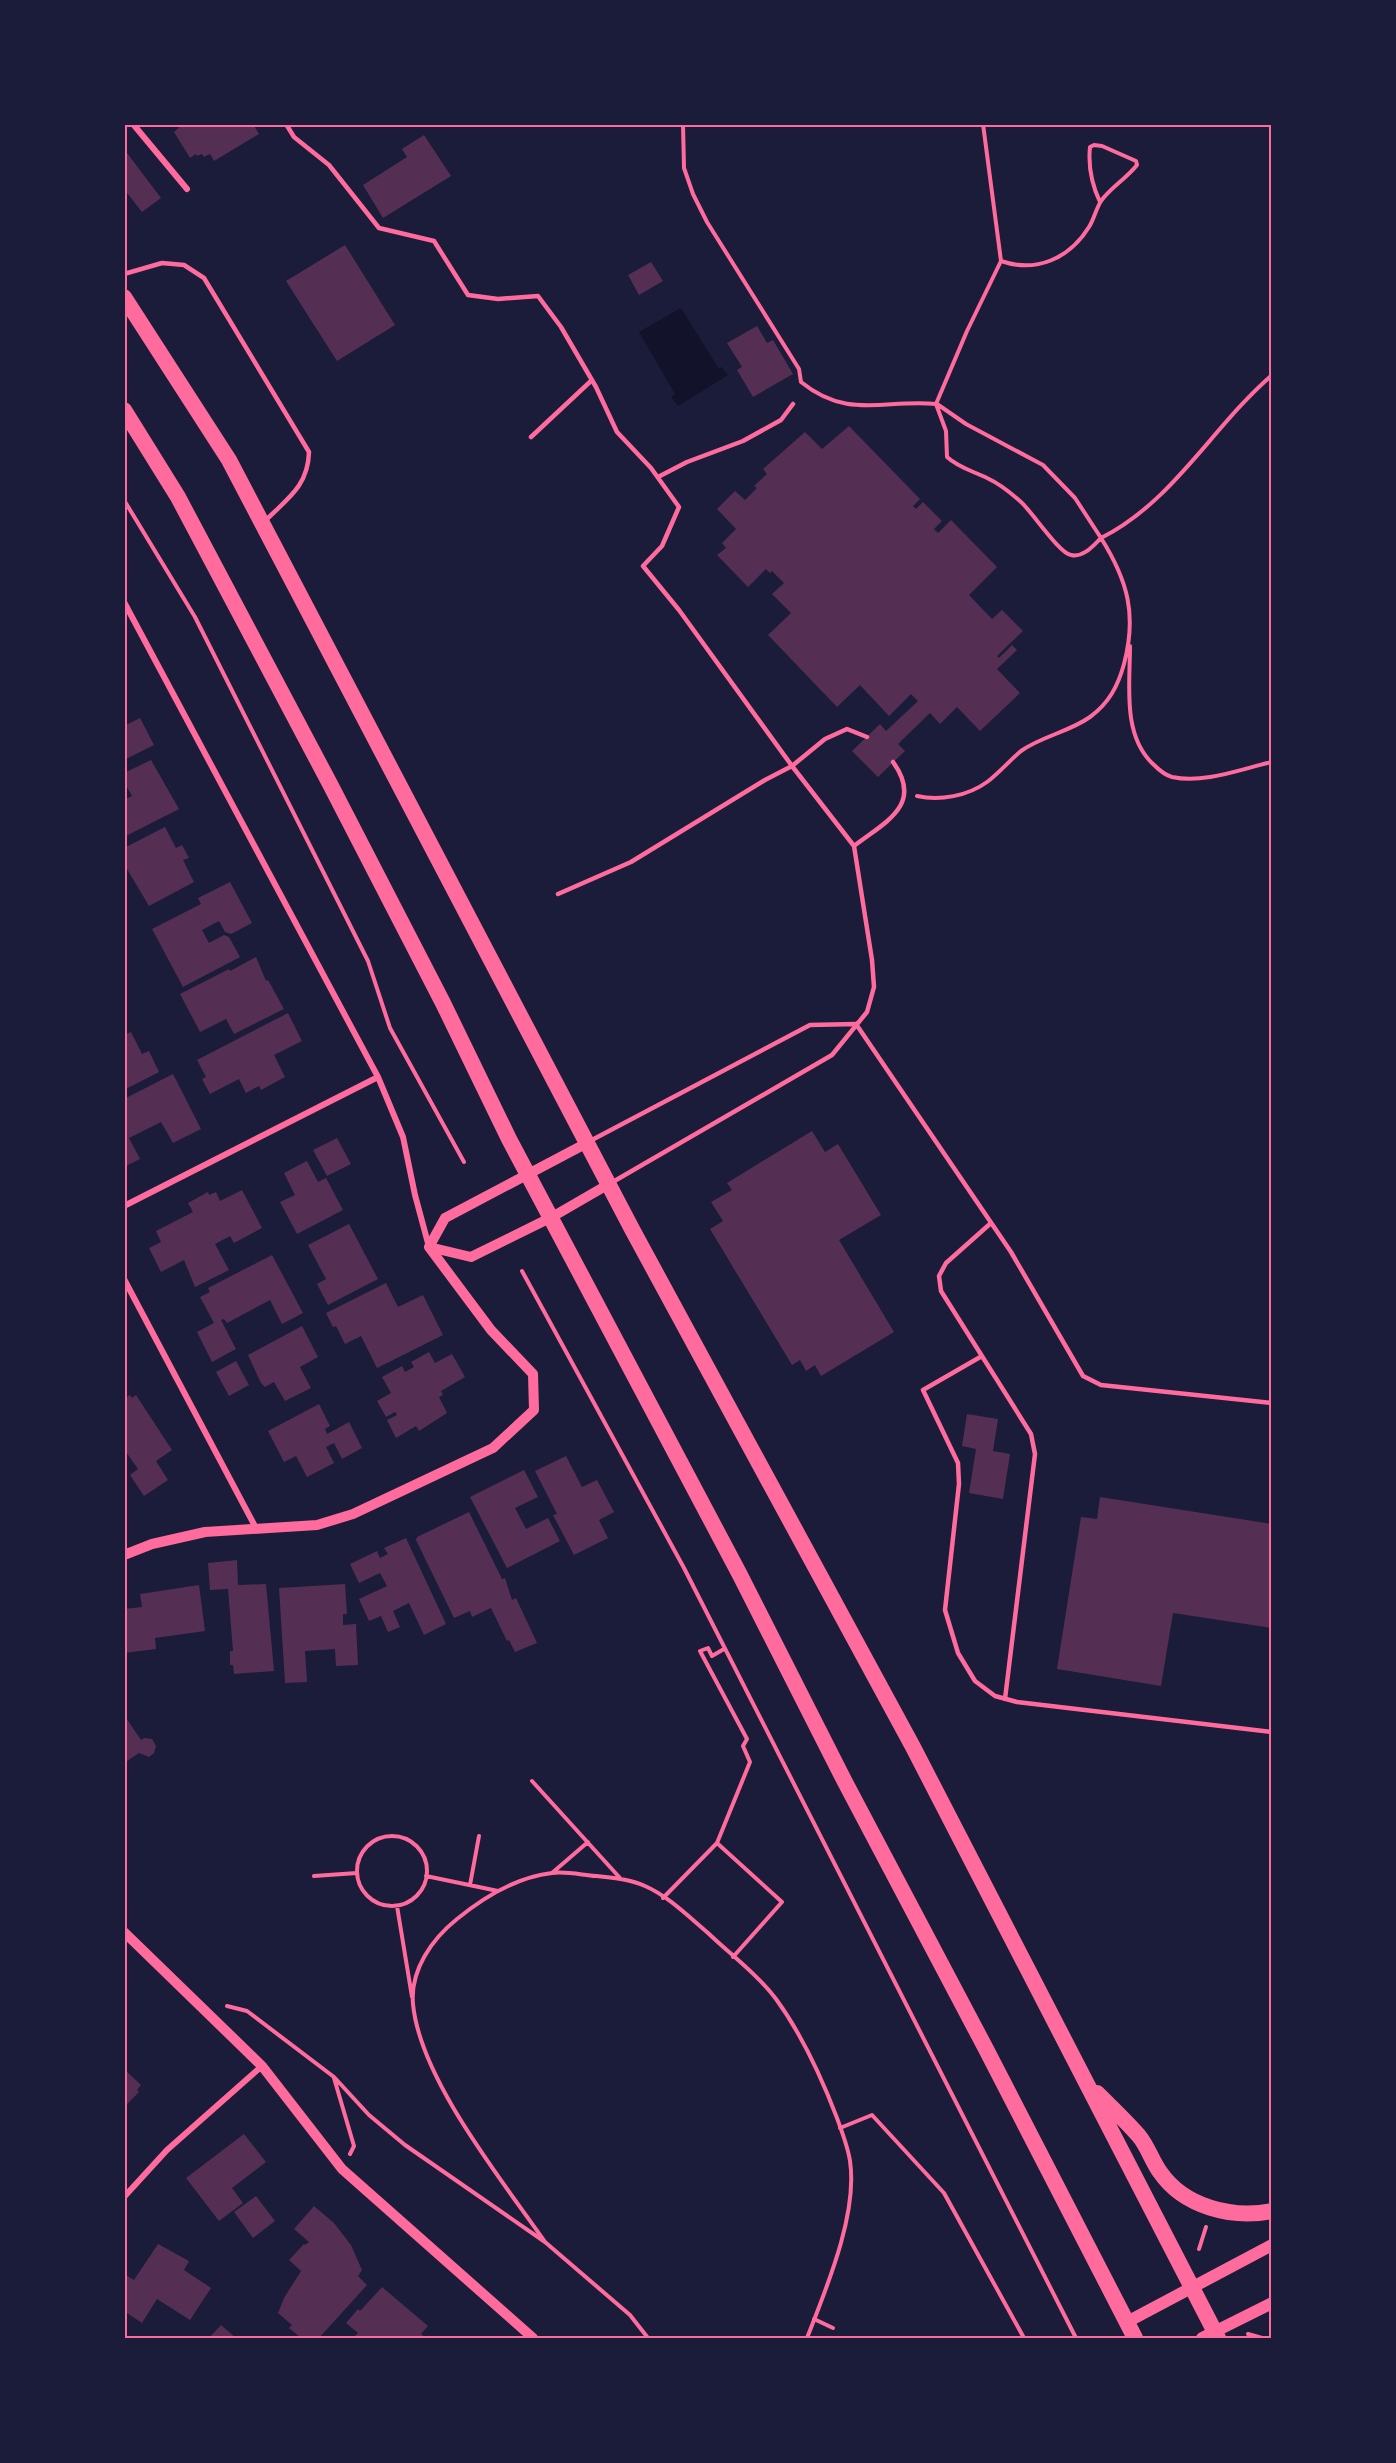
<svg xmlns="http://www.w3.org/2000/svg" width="1396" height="2463" font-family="'IBM Plex Sans',sans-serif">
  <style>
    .water { fill: #12122b }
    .building { fill: #542f53 }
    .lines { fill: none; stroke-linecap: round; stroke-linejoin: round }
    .path { stroke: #ff6b9d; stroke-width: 4 }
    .service { stroke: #ff6b9d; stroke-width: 4.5 }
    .minor { stroke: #ff6b9d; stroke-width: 6 }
    .tertiary { stroke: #ff6b9d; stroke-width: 10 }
    .secondary { stroke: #ff6b9d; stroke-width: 12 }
    .trunk { stroke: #ff6b9d; stroke-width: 16 }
    .neatline { fill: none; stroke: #ff6b9d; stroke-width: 2 }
  </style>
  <rect width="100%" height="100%" fill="#1b1b3a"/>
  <!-- water -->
  <path class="water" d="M 681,308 L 719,369 L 722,367 L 728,375 L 678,406 L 671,397 L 675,394 L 639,332 Z"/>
  <!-- building -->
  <path class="building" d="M 183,124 L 253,124 L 259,134 L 214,161 L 210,154 L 204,157 L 202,154 L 197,156 L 196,154 L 190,158 L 174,132 Z
    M 424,135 L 451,176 L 383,218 L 363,185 L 407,157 L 402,149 Z
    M 124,149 L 161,198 L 142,212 L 124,189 Z
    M 345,245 L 395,325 L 337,361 L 286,281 Z
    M 651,262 L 663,281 L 639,295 L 628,275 Z
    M 757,326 L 767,343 L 773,340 L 793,374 L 753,397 L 737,370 L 742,367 L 727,343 Z
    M 849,426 L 920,499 L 913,506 L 916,509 L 923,502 L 942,521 L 934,529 L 938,533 L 951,520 L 997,567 L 969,595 L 992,619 L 1002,610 L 1023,631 L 997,656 L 999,658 L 1012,645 L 1017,650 L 997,669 L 1020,693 L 980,731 L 957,707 L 940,724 L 930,713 L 898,744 L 905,751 L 878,777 L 852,751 L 880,724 L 886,731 L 918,701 L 911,694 L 889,716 L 860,685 L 837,707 L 768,635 L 791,613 L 772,594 L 784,583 L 772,571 L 770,573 L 766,569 L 748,587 L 717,555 L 726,548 L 722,543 L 736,529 L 717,509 L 735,491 L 745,500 L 757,488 L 754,486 L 767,474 L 763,469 L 805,432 L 822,449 Z
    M 140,718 L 154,745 L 124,760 L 124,726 Z
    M 151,760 L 179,809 L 124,837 L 124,800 L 132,796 L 124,782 L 124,773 Z
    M 165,827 L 176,848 L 182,845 L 189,858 L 183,860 L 194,882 L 149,906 L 124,864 L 124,848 Z
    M 230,882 L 252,923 L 231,934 L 225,932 L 219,921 L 202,930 L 209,943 L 224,935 L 229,937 L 240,957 L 183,987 L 152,929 L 201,904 L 198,898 Z
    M 256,957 L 266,981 L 268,980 L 284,1009 L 234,1034 L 226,1019 L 200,1032 L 180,994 L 229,969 L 230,971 Z
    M 288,1013 L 302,1041 L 274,1055 L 285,1077 L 261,1090 L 259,1086 L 246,1093 L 239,1079 L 210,1094 L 202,1079 L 206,1077 L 197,1060 Z
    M 131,1032 L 142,1054 L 149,1051 L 159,1072 L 124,1090 L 124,1035 Z
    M 173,1074 L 201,1129 L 173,1143 L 161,1122 L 129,1138 L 140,1159 L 124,1167 L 124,1099 Z
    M 812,1131 L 825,1152 L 838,1144 L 881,1215 L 839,1240 L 894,1332 L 821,1376 L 815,1365 L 806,1371 L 800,1360 L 792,1365 L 710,1229 L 723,1221 L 711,1202 L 732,1190 L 727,1183 Z
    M 337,1138 L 351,1164 L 327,1176 L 313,1150 Z
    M 307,1161 L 318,1182 L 326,1178 L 343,1210 L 297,1234 L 280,1202 L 295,1195 L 284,1173 Z
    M 242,1190 L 262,1228 L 234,1243 L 230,1236 L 215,1244 L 229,1270 L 195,1287 L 184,1260 L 161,1272 L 149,1248 L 161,1242 L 156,1231 L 193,1212 L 188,1203 L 208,1192 L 209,1195 L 216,1192 L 220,1201 Z
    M 349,1224 L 378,1279 L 328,1305 L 317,1284 L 326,1279 L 308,1245 Z
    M 272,1255 L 303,1313 L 282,1324 L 270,1300 L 227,1323 L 224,1319 L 221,1320 L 236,1349 L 212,1362 L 197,1332 L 214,1323 L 200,1297 L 210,1292 L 208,1288 Z
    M 386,1283 L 398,1307 L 423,1295 L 443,1335 L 377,1368 L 361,1336 L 345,1344 L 336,1326 L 333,1327 L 326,1313 Z
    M 302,1326 L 318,1357 L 300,1367 L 311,1388 L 285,1401 L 274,1382 L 265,1387 L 261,1383 L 248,1355 Z
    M 429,1352 L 435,1363 L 452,1354 L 465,1377 L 441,1391 L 443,1395 L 439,1397 L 447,1413 L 419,1431 L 416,1426 L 396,1438 L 387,1420 L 397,1415 L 395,1412 L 386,1417 L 377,1401 L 391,1393 L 382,1377 L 402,1366 L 405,1372 L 414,1367 L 411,1362 Z
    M 236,1361 L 249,1385 L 229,1396 L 216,1372 Z
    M 130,1395 L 132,1398 L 136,1395 L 172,1450 L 156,1461 L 168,1480 L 144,1496 L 130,1475 L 138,1469 L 124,1449 L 124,1399 Z
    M 319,1404 L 330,1426 L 325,1429 L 327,1434 L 349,1422 L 362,1448 L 342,1459 L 334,1443 L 326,1447 L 334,1463 L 307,1477 L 296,1456 L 284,1462 L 268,1431 Z
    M 967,1414 L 998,1419 L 993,1451 L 1010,1454 L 1003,1499 L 969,1493 L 976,1449 L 962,1446 Z
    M 566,1456 L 582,1487 L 597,1480 L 614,1512 L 599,1520 L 608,1538 L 574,1555 L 553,1515 L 557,1514 L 535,1471 Z
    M 524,1470 L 538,1497 L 515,1508 L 526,1529 L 548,1518 L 560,1541 L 507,1568 L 470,1497 Z
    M 1100,1497 L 1272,1524 L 1272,1628 L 1173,1613 L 1161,1686 L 1057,1669 L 1081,1517 L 1097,1519 Z
    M 469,1512 L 502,1579 L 505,1578 L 512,1600 L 516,1598 L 537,1643 L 515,1652 L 509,1640 L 507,1641 L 491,1608 L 472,1617 L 470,1611 L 454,1618 L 416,1540 L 417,1537 Z
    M 406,1538 L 446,1624 L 424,1635 L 409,1603 L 393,1611 L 400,1627 L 388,1632 L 381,1616 L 369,1621 L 359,1599 L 387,1586 L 380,1573 L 359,1583 L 350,1564 L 377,1551 L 380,1558 L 388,1554 L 384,1548 Z
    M 237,1560 L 238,1585 L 266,1584 L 274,1671 L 234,1674 L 233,1665 L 230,1665 L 230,1651 L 233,1651 L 228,1589 L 210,1590 L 208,1563 Z
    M 345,1584 L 347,1614 L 343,1614 L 343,1625 L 356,1624 L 358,1665 L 336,1666 L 335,1649 L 305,1651 L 307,1682 L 285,1683 L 279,1588 Z
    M 199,1585 L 205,1631 L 155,1638 L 156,1649 L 124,1653 L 124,1609 L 142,1607 L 140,1594 Z
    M 124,1715 L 141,1740 L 144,1738 L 152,1739 L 156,1746 L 154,1753 L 149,1757 L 139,1753 L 124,1763 Z
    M 124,2069 L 141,2085 L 137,2090 L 139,2092 L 127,2104 L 124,2101 Z
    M 244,2134 L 266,2162 L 232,2188 L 243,2203 L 219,2221 L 186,2178 Z
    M 256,2196 L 275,2221 L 253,2238 L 234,2212 Z
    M 314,2206 L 334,2223 L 351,2245 L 362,2270 L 358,2276 L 367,2285 L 319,2338 L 301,2338 L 289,2328 L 292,2325 L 278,2313 L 284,2298 L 301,2271 L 289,2260 L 304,2244 L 305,2245 L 309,2242 L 294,2229 Z
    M 158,2244 L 189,2261 L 184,2270 L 211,2288 L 190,2320 L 157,2299 L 142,2323 L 124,2311 L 124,2274 L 134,2280 Z
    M 382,2287 L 428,2326 L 421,2334 L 426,2338 L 353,2338 L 358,2333 L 346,2323 L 358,2309 L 360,2311 Z
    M 221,2325 L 236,2338 L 209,2338 Z"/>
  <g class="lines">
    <!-- path -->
    <path class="path" d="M 683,124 L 684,168 L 693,194 L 707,222 L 799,369 L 801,382 C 848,420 884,399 936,404 L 967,331 L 1001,261 L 983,124
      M 1001,261 C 1036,273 1069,259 1089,227 C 1094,219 1096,209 1101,201 C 1111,187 1126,179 1137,165 L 1136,161 L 1102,146 L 1094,145 L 1090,147 C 1088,166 1092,185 1100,202
      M 937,404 L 966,424 L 1043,465 L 1075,498 L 1101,538 C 1173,502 1212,427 1272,375
      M 124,500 L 195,617 L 368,961 L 390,1028 L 464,1162
      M 1130,646 C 1130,684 1122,735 1153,764 C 1158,769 1164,775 1172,777 C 1204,784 1241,769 1272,762
      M 917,796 C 940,801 968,796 987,782 C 999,773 1009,761 1021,751 C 1042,736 1069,732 1090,717 C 1109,703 1118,686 1124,664 C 1137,615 1128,581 1101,538 C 1093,546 1083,558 1071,555 C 1059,553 1033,513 1021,502 C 1011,493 1000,484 987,478 C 973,471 959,468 947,457 L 946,431 L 936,404
      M 522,1271 L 684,1568 L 1076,2338
      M 532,1781 L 620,1878
      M357 1871a35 35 0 1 1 70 0a35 35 0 1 1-70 0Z
      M 717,1843 L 782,1902 L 733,1957
      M 552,1873 L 588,1842
      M 314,1876 L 357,1873
      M 426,1876 L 498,1891
      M 470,1885 L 479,1836
      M 663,1898 L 717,1843 L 750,1762 L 743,1746 L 747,1739 L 700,1651 L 708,1648 L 712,1656 L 724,1649
      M 397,1906 L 412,1997
      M 227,2006 L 247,2011 L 334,2077 L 369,2115 L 405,2145 L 545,2242 L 630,2315 L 648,2338
      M 334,2078 L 354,2146 L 350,2154
      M 840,2128 L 872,2115 L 944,2193 L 1024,2338
      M 545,2242 C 502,2180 420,2079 413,2004 C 410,1970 432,1939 457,1919 C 484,1897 517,1877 552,1873 C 566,1871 582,1875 596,1876 C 613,1878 630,1879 645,1886 C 668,1896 689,1917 708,1933 C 730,1954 758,1975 776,1999 C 803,2036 821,2076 837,2118 C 842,2132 848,2147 850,2161 C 858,2214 826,2289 807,2338
      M 1199,2249 L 1206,2227
      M 814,2319 L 833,2328
      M 1248,2334 L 1262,2338"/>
    <!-- service -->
    <path class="service" d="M 286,124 L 294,137 L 329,165 L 379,228 L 434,241 L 468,295 L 498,299 L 538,296 L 561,327 L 596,387 L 617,432 L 651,468 L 679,507 L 662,546 L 643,566 L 679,610 L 792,766 L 854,846 L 872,960 L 874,987 L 867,1012 L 832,1055 L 611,1183
      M 124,274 L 162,263 L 184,265 L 204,278 L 309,452 C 308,486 288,498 266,520
      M 531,437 L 592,380
      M 658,477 L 687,462 L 743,441 L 781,420 L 793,404
      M 854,846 C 885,822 924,805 893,762
      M 558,894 L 631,862 L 765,780 L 792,766 L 825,739 L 847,729 L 867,737
      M 856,1024 L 1011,1252 L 1083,1376 L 1101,1385 L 1272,1403
      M 590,1141 L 810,1025 L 856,1024
      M 991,1223 L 946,1263 L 939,1276 L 941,1291 L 1031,1434 L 1035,1454 L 1005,1699
      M 982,1356 L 923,1390 L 958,1463 L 959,1484 L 945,1610 L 958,1653 L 975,1681 L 995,1696 L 1017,1702 L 1272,1732"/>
    <!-- minor -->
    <path class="minor" d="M 133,124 L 187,189
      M 124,602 L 378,1077 L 403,1137 L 415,1195 L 429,1247
      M 124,1206 L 378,1077
      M 124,1279 L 257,1530
      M 124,2197 L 167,2150 L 262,2066"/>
    <!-- tertiary -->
    <path class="tertiary" d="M 429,1247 L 471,1257 L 552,1217 L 609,1184
      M 429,1247 L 445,1218 L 587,1143
      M 124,1555 L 152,1544 L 205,1532 L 317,1525 L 353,1514 L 493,1448 L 534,1410 L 533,1374 L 491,1330 L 429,1247
      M 124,1932 L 262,2066 L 342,2169 L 533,2338"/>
    <!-- secondary -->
    <path class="secondary" d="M 1127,2322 L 1272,2245
      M 1202,2338 L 1272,2303"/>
    <!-- trunk -->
    <path class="trunk" d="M 124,297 L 229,460 L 633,1231 L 913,1747 L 1218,2338
      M 124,410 L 178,497 L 330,784 L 443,1003 L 509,1139 L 740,1575 L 845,1782 L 986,2049 L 1135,2338
      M 1097,2093 C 1111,2107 1126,2121 1139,2136 C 1148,2147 1152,2161 1160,2172 C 1184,2207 1232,2219 1272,2211"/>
  </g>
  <!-- border -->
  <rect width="1396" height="2463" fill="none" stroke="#1b1b3a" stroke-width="252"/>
  <rect x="126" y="126" width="1144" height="2211" class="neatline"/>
</svg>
